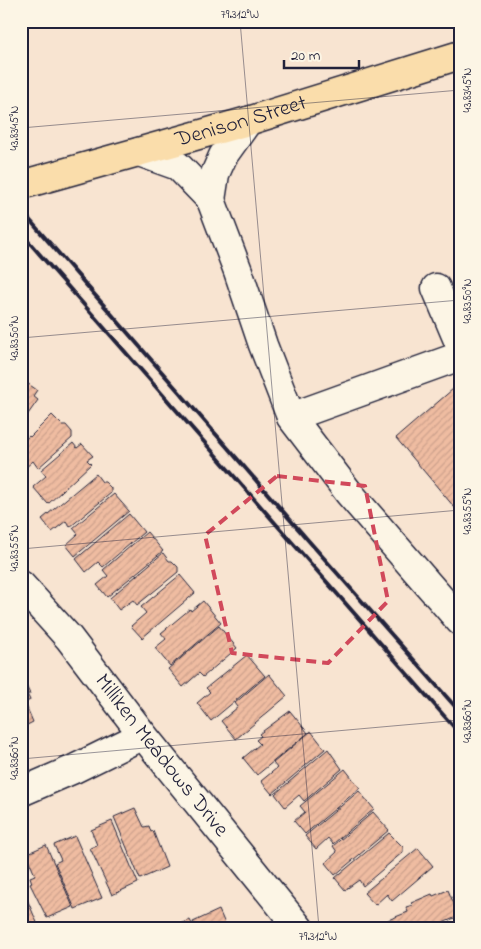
<svg xmlns="http://www.w3.org/2000/svg" width="481" height="949" font-family="'Indie Flower',sans-serif">
  <style>
    .building { fill: url(#building-hatch); stroke: #22223b }
    .lines { fill: none; stroke-linecap: round; stroke-linejoin: round }
    .minor-casing { stroke: #22223b; stroke-width: 31 }
    .major-casing { stroke: #22223b; stroke-width: 31 }
    .minor { stroke: #fcf5e5; stroke-width: 28 }
    .major { stroke: #faddab; stroke-width: 28 }
    .rail { stroke: #22223b; stroke-width: 4 }
    .marked { fill: none; stroke: #d1495b; stroke-width: 4; stroke-dasharray: 10 6; stroke-linejoin: round }
    .ticks { fill: none; stroke: #22223b; stroke-width: 1; stroke-opacity: 0.45 }
    .labels { text-anchor: middle; dominant-baseline: central; stroke-width: 5; stroke-linejoin: round; paint-order: stroke }
    .street-label { font-size: 22px; fill: #22223b; stroke: #fcf5e5 }
    .neatline { fill: none; stroke: #22223b; stroke-width: 2 }
    .ticks-label { font-size: 12px; text-anchor: middle; fill: #22223b }
  </style>
  <defs>
    <pattern id="building-hatch" width="6" height="6" patternUnits="userSpaceOnUse" patternTransform="scale(1.25)"><rect width="6" height="6" fill="#efbca1"/><path d="M-1 1l2-2M0 6l6-6M5 7l2-2" fill="none" stroke="#cda18c"/></pattern>
  </defs>
  <rect width="100%" height="100%" fill="#f8e4d1"/>
  <filter id="ink" filterUnits="userSpaceOnUse"><feTurbulence type="fractalNoise" baseFrequency=".02" numOctaves="2"/><feDisplacementMap in="SourceGraphic" scale="10" xChannelSelector="R" yChannelSelector="G"/><feConvolveMatrix kernelMatrix="1 2 1 2 8 2 1 2 1" color-interpolation-filters="sRGB"/></filter>
  <g filter="url(#ink)">
    <!-- building -->
    <path class="building" d="M 24,381 L 37,390 L 33,396 L 38,400 L 21,424 L 21,385 Z
      M 460,383 L 460,514 L 396,438 Z
      M 52,415 L 62,425 L 66,425 L 72,432 L 72,438 L 38,468 L 33,461 L 24,469 L 21,465 L 21,443 L 29,436 L 30,437 Z
      M 73,443 L 77,448 L 82,444 L 93,456 L 87,460 L 91,464 L 48,504 L 33,487 L 46,476 L 41,470 Z
      M 96,474 L 102,482 L 105,482 L 111,488 L 111,493 L 70,527 L 66,521 L 52,532 L 42,519 Z
      M 114,494 L 129,511 L 75,556 L 66,545 L 78,534 L 73,528 Z
      M 129,514 L 144,532 L 103,567 L 98,562 L 86,572 L 76,559 Z
      M 147,532 L 163,551 L 107,597 L 97,585 L 108,576 L 103,570 Z
      M 163,553 L 169,561 L 172,561 L 178,567 L 178,572 L 137,605 L 133,600 L 119,610 L 110,598 Z
      M 180,575 L 195,593 L 142,638 L 131,626 L 146,613 L 141,607 Z
      M 203,601 L 221,623 L 170,666 L 155,648 L 166,639 L 161,633 L 190,609 L 191,611 Z
      M 219,626 L 237,648 L 203,677 L 199,673 L 183,687 L 168,669 Z
      M 247,655 L 265,676 L 211,721 L 197,703 L 210,692 L 206,688 Z
      M 269,674 L 287,696 L 236,739 L 221,721 L 238,707 L 235,703 Z
      M 21,675 L 30,694 L 27,694 L 30,700 L 25,703 L 33,722 L 21,728 Z
      M 290,711 L 308,733 L 257,775 L 243,758 L 260,744 L 256,740 L 261,736 L 259,734 Z
      M 311,731 L 325,749 L 272,794 L 261,781 L 277,768 L 273,763 Z
      M 328,749 L 342,769 L 304,801 L 299,795 L 285,807 L 275,794 Z
      M 345,769 L 360,788 L 305,834 L 294,821 L 305,812 L 300,806 Z
      M 359,791 L 374,809 L 333,844 L 328,838 L 316,849 L 305,836 Z
      M 135,808 L 144,827 L 149,826 L 151,832 L 153,831 L 167,867 L 140,879 L 114,817 Z
      M 373,812 L 389,830 L 335,875 L 325,863 L 337,852 L 333,846 Z
      M 112,821 L 138,883 L 112,895 L 90,848 L 97,845 L 91,830 Z
      M 389,833 L 403,847 L 403,852 L 363,886 L 359,880 L 345,890 L 335,878 Z
      M 75,836 L 102,898 L 75,909 L 55,863 L 61,860 L 54,845 Z
      M 46,845 L 73,907 L 47,918 L 30,884 L 32,883 L 30,877 L 35,875 L 26,854 Z
      M 418,848 L 433,866 L 392,901 L 387,894 L 375,905 L 364,893 Z
      M 21,885 L 38,925 L 32,928 L 21,928 Z
      M 448,890 L 459,916 L 431,928 L 391,928 L 388,920 L 408,912 L 406,907 L 413,905 L 411,903 L 432,894 L 433,896 Z
      M 219,910 L 226,926 L 228,925 L 229,928 L 196,928 L 193,922 Z
      M 190,920 L 194,928 L 170,928 Z"/>
    <g class="lines">
      <!-- minor casing -->
      <g class="minor-casing">
        <g id="minor">
          <path d="M 139,152 L 178,166 L 211,200 L 238,271 L 263,345 L 291,417 L 349,493 L 460,621"/>
          <path d="M 211,200 L 215,174 L 223,156 L 248,121"/>
          <path d="M 436,288 L 460,345"/>
          <path d="M 291,417 L 460,356"/>
          <path id="s1" d="M 21,585 L 69,638 L 143,735 L 299,928"/>
          <path d="M 21,792 L 74,769 L 143,735"/>
        </g>
      </g>
      <!-- major casing -->
      <g class="major-casing">
        <g id="major">
          <path id="s2" d="M 21,185 L 248,121 L 460,55"/>
        </g>
      </g>
      <!-- minor -->
      <use href="#minor" class="minor"/>
      <!-- major -->
      <use href="#major" class="major"/>
      <!-- rail -->
      <path class="rail" d="M 21,210 L 307,539 L 460,712
        M 21,233 L 460,734"/>
    </g>
  </g>
  <!-- marked area -->
  <path class="marked" d="M 277,476 L 365,486 L 388,601 L 328,663 L 232,653 L 205,535 Z"/>
  <!-- ticks -->
  <path class="ticks" d="M 240,21 L 319,928M 21,128 L 460,90M 21,338 L 460,300M 21,549 L 460,510M 21,759 L 460,720"/>
  <g class="labels">
    <!-- street labels -->
    <g class="street-label">
      <text stroke="none"><textPath href="#s2" startOffset="229">Denison Street</textPath></text>
      <text stroke="none"><textPath href="#s1" startOffset="221">Milliken Meadows Drive</textPath></text>
    </g>
  </g>
  <!-- margin -->
  <rect width="481" height="949" fill="none" stroke="#fcf5e5" stroke-width="55"/>
  <!-- scale -->
  <path d="M284 60v8h75v-8" fill="none" stroke="#22223b" stroke-width="2.5"/>
  <text x="291" y="60" font-size="15" fill="#22223b" stroke="#fcf5e5" stroke-width="4" paint-order="stroke">20 m</text>
  <rect x="28" y="28" width="426" height="894" class="neatline"/>
  <g class="ticks-label">
    <text x="240" y="18">79.312°W</text>
    <text transform="translate(467 90) rotate(-90)" y="4">43.8345°N</text>
    <text transform="translate(14 128) rotate(-90)" y="4">43.8345°N</text>
    <text transform="translate(467 301) rotate(-90)" y="4">43.8350°N</text>
    <text transform="translate(14 338) rotate(-90)" y="4">43.8350°N</text>
    <text transform="translate(467 511) rotate(-90)" y="4">43.8355°N</text>
    <text transform="translate(14 548) rotate(-90)" y="4">43.8355°N</text>
    <text transform="translate(467 721) rotate(-90)" y="4">43.8360°N</text>
    <text transform="translate(14 758) rotate(-90)" y="4">43.8360°N</text>
    <text x="318" y="940">79.312°W</text>
  </g>
</svg>
